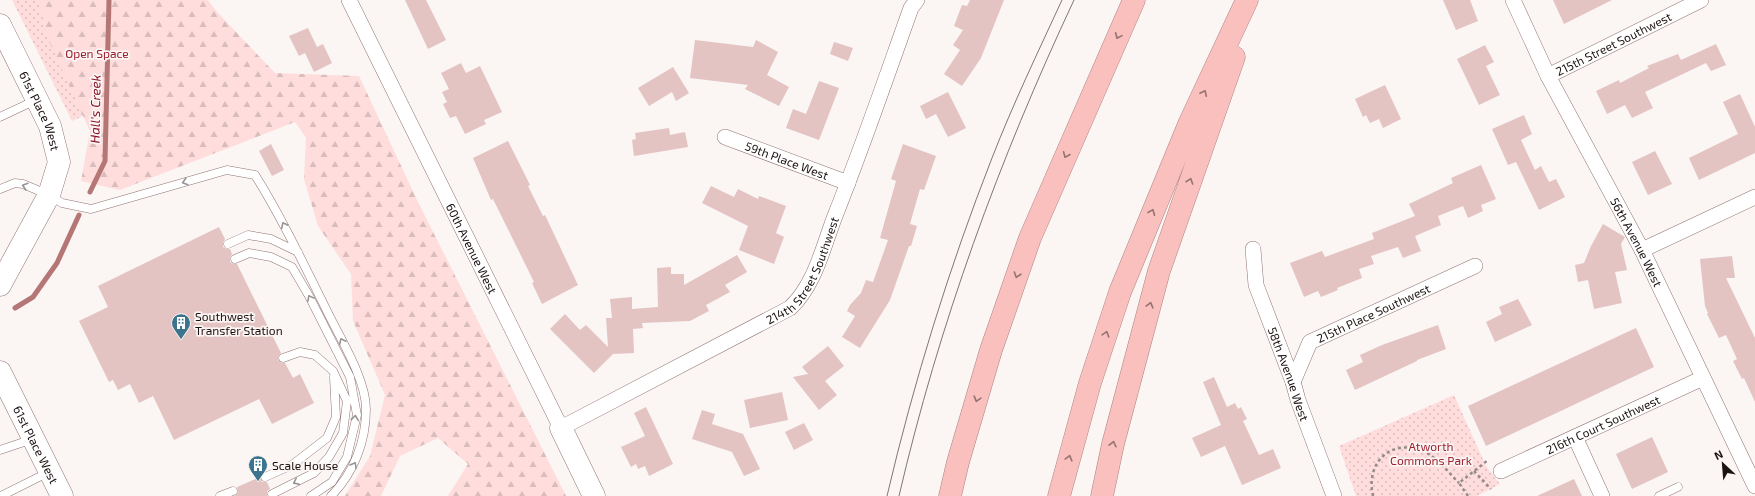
<svg xmlns="http://www.w3.org/2000/svg" width="1755" height="496" font-family="'Exo 2',sans-serif">
  <style>
    .grass { fill: url(#grass-dots) }
    .forest { fill: url(#forest-firs) }
    .lines { fill: none; stroke-linecap: round; stroke-linejoin: round }
    .stream { stroke: #b57776; stroke-width: 5 }
    .building { fill: #e3c4c3 }
    .lane-casing { stroke: #917574; stroke-width: 9 }
    .street-casing { stroke: #917574; stroke-width: 16 }
    .secondary-casing { stroke: #917574; stroke-width: 23 }
    .highway-casing { stroke: #ac8381; stroke-width: 23 }
    .path { stroke: #938c8b; stroke-width: 2.5; stroke-dasharray: 3 3; stroke-linecap: butt }
    .lane { stroke: #fff; stroke-width: 8 }
    .street { stroke: #fff; stroke-width: 15 }
    .secondary { stroke: #fff; stroke-width: 22 }
    .highway { stroke: #fac0be; stroke-width: 22 }
    .tram { stroke: #7e7675; stroke-width: 1 }
    .oneway { stroke: #967270 }
    .oneway2 { stroke: #999494 }
    .labels { text-anchor: middle; dominant-baseline: central; stroke-width: 3.5; stroke-linejoin: round; paint-order: stroke }
    .street-label { font-size: 12px; fill: #1c1211; stroke: #fbf5f4 }
    .park-label { font-size: 12px; fill: #9c2230; stroke: #fbf5f4 }
    .poi-label { font-size: 12px; fill: #1c1211; stroke: #fbf5f4; text-anchor: start }
    .water-label { font-size: 13px; font-style: italic; fill: #8c0e24; stroke: #fbf5f4 }
  </style>
  <defs>
    <pattern id="grass-dots" width="8" height="8" patternUnits="userSpaceOnUse"><rect width="8" height="8" fill="#fedddc"/><path d="M2 2h.1M6 6h.1" fill="none" stroke="#d9bdbc" stroke-width="1.8" stroke-linecap="round"/></pattern>
    <pattern id="forest-firs" width="22" height="20" patternUnits="userSpaceOnUse"><rect width="22" height="20" fill="#fedddc"/><path d="M5 1l3.5 6h-7zM16 11l3.5 6h-7z" fill="#d9bdbc"/></pattern>
  </defs>
  <rect width="100%" height="100%" fill="#fbf5f4"/>
  <!-- grass -->
  <path class="grass" d="M 12,0 L 131,0 L 116,101 L 72,121 Z
    M 1454,395 L 1486,466 L 1500,484 L 1477,496 L 1356,496 L 1339,446 Z"/>
  <!-- forest -->
  <path class="forest" d="M 39,0 L 208,0 L 217,12 L 275,73 L 359,76 L 418,202 L 566,496 L 448,496 L 468,464 L 438,438 L 400,456 L 381,496 L 345,496 L 370,456 L 385,395 L 353,321 L 351,274 L 318,226 L 304,179 L 306,137 L 295,122 L 120,190 L 81,181 L 90,131 L 47,37 Z"/>
  <g class="lines">
    <!-- stream -->
    <path class="stream" d="M 90,192 L 105,161 L 109,0
      M 15,308 L 33,297 L 57,263 L 79,215"/>
  </g>
  <!-- building -->
  <path class="building" d="M 405,0 L 426,0 L 446,40 L 428,49 Z
    M 970,0 L 1004,0 L 981,58 L 962,86 L 944,74 L 960,50 L 953,45 L 963,30 L 954,26 L 962,5 L 967,6 Z
    M 1443,0 L 1470,0 L 1478,21 L 1456,30 Z
    M 1553,0 L 1612,0 L 1564,24 Z
    M 308,28 L 317,47 L 323,44 L 332,63 L 314,72 L 305,53 L 299,56 L 289,36 Z
    M 695,40 L 753,47 L 756,40 L 778,52 L 767,75 L 789,87 L 779,106 L 745,89 L 748,85 L 690,78 Z
    M 834,42 L 853,48 L 848,61 L 830,54 Z
    M 1716,44 L 1726,65 L 1711,71 L 1706,63 L 1645,92 L 1653,108 L 1632,118 L 1625,105 L 1607,114 L 1596,91 L 1619,80 L 1620,83 L 1649,68 L 1647,66 L 1678,54 L 1681,60 Z
    M 1485,45 L 1494,62 L 1486,66 L 1500,95 L 1479,105 L 1457,59 Z
    M 461,63 L 466,73 L 480,66 L 502,112 L 484,120 L 486,124 L 465,134 L 456,116 L 450,118 L 443,104 L 447,102 L 442,92 L 449,89 L 441,73 Z
    M 673,67 L 689,93 L 676,101 L 672,92 L 649,106 L 638,88 Z
    M 819,81 L 839,88 L 819,140 L 786,128 L 793,109 L 806,114 Z
    M 1385,85 L 1401,119 L 1383,128 L 1379,119 L 1370,123 L 1366,115 L 1363,117 L 1355,99 Z
    M 948,92 L 966,128 L 948,137 L 936,114 L 926,119 L 920,106 Z
    M 1740,94 L 1755,127 L 1755,153 L 1699,180 L 1689,158 L 1738,134 L 1723,102 Z
    M 1524,115 L 1532,134 L 1521,140 L 1535,170 L 1541,166 L 1549,182 L 1556,179 L 1565,197 L 1539,210 L 1516,162 L 1508,165 L 1492,129 Z
    M 669,128 L 670,135 L 685,132 L 688,147 L 634,156 L 632,140 L 636,139 L 635,133 Z
    M 508,141 L 530,185 L 528,186 L 543,216 L 545,215 L 578,285 L 542,304 L 532,283 L 534,282 L 493,199 L 491,200 L 473,158 Z
    M 271,144 L 284,170 L 272,176 L 259,151 Z
    M 903,144 L 936,156 L 924,190 L 920,189 L 910,224 L 917,226 L 911,246 L 909,246 L 890,300 L 860,348 L 842,337 L 855,316 L 847,311 L 850,305 L 861,293 L 866,280 L 873,282 L 888,240 L 880,238 L 896,181 L 891,179 Z
    M 1655,151 L 1672,184 L 1648,195 L 1632,162 Z
    M 1481,165 L 1496,199 L 1481,205 L 1483,211 L 1468,218 L 1463,206 L 1438,216 L 1441,225 L 1415,236 L 1421,251 L 1403,258 L 1398,247 L 1371,256 L 1374,264 L 1359,269 L 1362,278 L 1337,288 L 1338,290 L 1321,297 L 1318,291 L 1304,297 L 1290,263 L 1322,251 L 1325,257 L 1374,239 L 1372,233 L 1415,216 L 1409,204 L 1453,183 L 1451,178 Z
    M 711,186 L 734,197 L 738,189 L 758,199 L 759,196 L 786,206 L 776,233 L 784,237 L 774,264 L 739,250 L 748,226 L 702,203 Z
    M 1603,224 L 1625,237 L 1621,244 L 1627,270 L 1615,272 L 1622,303 L 1594,309 L 1588,280 L 1578,282 L 1575,265 L 1584,263 L 1591,246 Z
    M 219,227 L 225,239 L 223,243 L 223,247 L 227,249 L 230,249 L 232,254 L 230,258 L 230,262 L 234,264 L 237,264 L 281,353 L 278,357 L 278,360 L 282,363 L 285,363 L 293,378 L 300,374 L 314,403 L 272,424 L 259,399 L 174,440 L 153,396 L 139,403 L 130,384 L 118,390 L 113,380 L 109,382 L 79,321 L 108,307 L 98,286 Z
    M 737,255 L 747,272 L 725,285 L 730,292 L 706,305 L 709,311 L 690,321 L 642,323 L 643,328 L 633,329 L 634,353 L 613,354 L 594,373 L 550,329 L 565,314 L 580,330 L 586,325 L 608,347 L 606,318 L 612,318 L 610,299 L 632,297 L 632,309 L 658,307 L 657,268 L 671,267 L 671,274 L 684,274 L 684,285 Z
    M 1732,256 L 1735,278 L 1726,278 L 1755,338 L 1755,402 L 1744,378 L 1742,379 L 1733,361 L 1737,359 L 1726,335 L 1719,338 L 1707,314 L 1708,313 L 1705,306 L 1700,259 Z
    M 1518,299 L 1532,325 L 1495,342 L 1486,322 L 1502,314 L 1499,307 Z
    M 1438,325 L 1446,349 L 1417,360 L 1417,361 L 1355,390 L 1346,370 L 1363,362 L 1360,355 L 1382,345 Z
    M 1636,328 L 1654,367 L 1486,446 L 1468,406 Z
    M 828,346 L 844,366 L 825,381 L 837,395 L 819,410 L 793,377 L 808,374 L 802,367 Z
    M 1214,377 L 1227,407 L 1235,403 L 1238,409 L 1241,407 L 1247,419 L 1243,421 L 1259,455 L 1273,449 L 1281,468 L 1242,485 L 1225,446 L 1201,457 L 1192,438 L 1221,425 L 1203,382 Z
    M 782,392 L 788,420 L 750,428 L 744,400 Z
    M 646,407 L 673,464 L 649,476 L 645,466 L 638,469 L 636,464 L 631,467 L 621,447 L 645,436 L 634,413 Z
    M 702,410 L 715,414 L 712,424 L 743,434 L 760,469 L 744,476 L 732,452 L 692,439 Z
    M 804,423 L 813,440 L 794,450 L 785,432 Z
    M 1652,437 L 1668,472 L 1632,489 L 1616,454 Z
    M 260,477 L 262,482 L 267,482 L 270,489 L 267,491 L 267,496 L 235,496 L 238,492 L 237,487 Z
    M 1574,479 L 1582,496 L 1537,496 Z"/>
  <g class="lines">
    <!-- lane casing -->
    <g class="lane-casing">
      <path id="lane" d="M 0,117 L 36,100
        M 0,189 L 15,183 L 23,184 L 49,195 L 62,203 L 91,209 L 227,170 L 255,175 C 282,218 304,265 327,311 C 340,338 366,379 366,409 C 366,441 354,473 331,496
        M 228,244 L 248,235 L 271,239 L 298,252
        M 235,259 L 249,253 L 271,257 L 292,267 L 309,296 L 350,377 L 357,415 L 347,457 L 332,482 L 311,496
        M 0,450 L 33,439
        M 265,477 L 292,465 L 327,438 L 336,417 L 334,377
        M 272,494 L 314,473 L 329,457 L 343,433 L 347,401 L 333,371 L 315,355 L 300,352 L 283,358
        M 1,496 L 49,472
        M 220,496 L 233,491
        M 1659,496 L 1678,487"/>
    </g>
    <!-- street casing -->
    <g class="street-casing">
      <g id="street">
        <path id="s1" d="M 349,0 L 561,428 L 790,308 C 815,285 823,247 835,216 C 862,148 886,78 911,8 L 917,0"/>
        <path id="s2" d="M 1513,0 L 1548,76 L 1642,250 L 1755,486"/>
        <path id="s3" d="M 1548,76 L 1701,0"/>
        <path id="s4" d="M 725,137 L 848,183"/>
        <path id="s5" d="M 1253,249 L 1256,285 L 1293,382 L 1298,400 L 1334,496"/>
        <path d="M 1642,250 L 1755,197"/>
        <path id="s6" d="M 1293,382 L 1310,342 L 1475,266"/>
        <path d="M 1575,437 L 1602,496"/>
        <path id="s7" d="M 1501,471 L 1703,378"/>
      </g>
    </g>
    <!-- secondary casing -->
    <g class="secondary-casing">
      <g id="secondary">
        <path id="s8" d="M 0,25 L 50,126 L 59,162 L 49,195 L 0,285"/>
        <path id="s9" d="M 0,372 L 62,496"/>
        <path d="M 561,428 L 594,496"/>
      </g>
    </g>
    <!-- highway casing -->
    <g class="highway-casing">
      <path id="highway" d="M 950,496 L 958,462 L 991,350 L 1030,238 L 1134,0
        M 1059,496 L 1090,383 L 1120,292 L 1190,122 L 1247,0
        M 1102,496 L 1113,444 L 1159,271 L 1234,57"/>
    </g>
    <!-- path -->
    <path class="path" d="M 1474,471 L 1491,489
      M 1373,496 C 1365,461 1393,436 1427,453 C 1439,460 1449,473 1459,483
      M 1468,496 L 1459,483 L 1488,460"/>
    <!-- lane -->
    <use href="#lane" class="lane"/>
    <!-- street -->
    <use href="#street" class="street"/>
    <!-- secondary -->
    <use href="#secondary" class="secondary"/>
    <!-- highway -->
    <use href="#highway" class="highway"/>
    <!-- tram -->
    <path class="tram" d="M 887,496 C 914,381 949,268 992,158 C 1013,104 1038,52 1062,0
      M 899,496 C 939,324 999,160 1074,0"/>
  </g>
  <!-- one-way arrows -->
  <defs><path id="oneway-chevron" d="M-2-3.5L2.5 0L-2 3.5" fill="none" stroke-width="1.6" stroke-linecap="round" stroke-linejoin="round"/></defs>
  <g class="oneway">
    <use href="#oneway-chevron" transform="translate(1118 36) rotate(114)"/>
    <use href="#oneway-chevron" transform="translate(1204 93) rotate(-65)"/>
    <use href="#oneway-chevron" transform="translate(1066 155) rotate(113)"/>
    <use href="#oneway-chevron" transform="translate(1190 181) rotate(-71)"/>
    <use href="#oneway-chevron" transform="translate(1152 212) rotate(-68)"/>
    <use href="#oneway-chevron" transform="translate(1017 275) rotate(109)"/>
    <use href="#oneway-chevron" transform="translate(1150 305) rotate(-75)"/>
    <use href="#oneway-chevron" transform="translate(1106 334) rotate(-72)"/>
    <use href="#oneway-chevron" transform="translate(977 399) rotate(106)"/>
    <use href="#oneway-chevron" transform="translate(1113 444) rotate(-77)"/>
    <use href="#oneway-chevron" transform="translate(1069 458) rotate(-75)"/>
  </g>
  <g class="oneway2">
    <use href="#oneway-chevron" transform="translate(185 182) rotate(164)"/>
    <use href="#oneway-chevron" transform="translate(25 186) rotate(-163)"/>
    <use href="#oneway-chevron" transform="translate(284 225) rotate(-116)"/>
    <use href="#oneway-chevron" transform="translate(310 298) rotate(-118)"/>
    <use href="#oneway-chevron" transform="translate(342 341) rotate(-116)"/>
    <use href="#oneway-chevron" transform="translate(355 418) rotate(-84)"/>
    <use href="#oneway-chevron" transform="translate(354 465) rotate(-60)"/>
    <use href="#oneway-chevron" transform="translate(296 482) rotate(154)"/>
  </g>
  <!-- icons -->
  <defs>
    <g id="building-pin" transform="scale(1)"><path d="M0 17L-7.5 6A9.5 9.5 0 1 1 7.5 6Z" fill="#3c748e" stroke="#fbf5f4"/><path d="M-4-6H4V6H1V3H-1V6H-4ZM-2.5-4.3h1.7v1.8h-1.7ZM.8-4.3h1.7v1.8H.8ZM-2.5-1h1.7V.8h-1.7ZM.8-1h1.7V.8H.8Z" fill="#fff"/></g>
  </defs>
  <g fill-rule="evenodd">
    <use href="#building-pin" x="181" y="323"/>
    <use href="#building-pin" x="258" y="465"/>
  </g>
  <g class="labels">
    <!-- street labels -->
    <g class="street-label">
      <text stroke="none"><textPath href="#s3" startOffset="73">215th Street Southwest</textPath></text>
      <text stroke="none"><textPath href="#s8" startOffset="95">61st Place West</textPath></text>
      <text stroke="none"><textPath href="#s4" startOffset="66">59th Place West</textPath></text>
      <text stroke="none"><textPath href="#s2" startOffset="272">56th Avenue West</textPath></text>
      <text stroke="none"><textPath href="#s1" startOffset="277">60th Avenue West</textPath></text>
      <text stroke="none"><textPath href="#s1" startOffset="774">214th Street Southwest</textPath></text>
      <text stroke="none"><textPath href="#s6" startOffset="113">215th Place Southwest</textPath></text>
      <text stroke="none"><textPath href="#s5" startOffset="131">58th Avenue West</textPath></text>
      <text stroke="none"><textPath href="#s7" startOffset="112">216th Court Southwest</textPath></text>
      <text stroke="none"><textPath href="#s9" startOffset="81">61st Place West</textPath></text>
    </g>
    <!-- park labels -->
    <g class="park-label">
      <text x="97" y="53">Open Space</text>
      <text x="1431" y="446">Atworth<tspan x="1431" dy="14">Commons Park</tspan></text>
    </g>
    <!-- poi labels -->
    <g class="poi-label">
      <text x="195" y="316">Southwest<tspan x="195" dy="14">Transfer Station</tspan></text>
      <text x="272" y="465">Scale House</text>
    </g>
    <!-- water labels -->
    <g class="water-label">
      <text transform="translate(95 109) rotate(-89)">Hall's Creek</text>
    </g>
  </g>
  <!-- north arrow -->
  <g transform="translate(1723 464) rotate(334)" stroke="#fbf5f4" stroke-width="3" paint-order="stroke">
  <path d="M0-3L7 15L0 10L-7 15Z" fill="#1c1211"/>
  <text y="-6" font-size="11" font-weight="bold" text-anchor="middle" fill="#1c1211">N</text>
  </g>
</svg>
